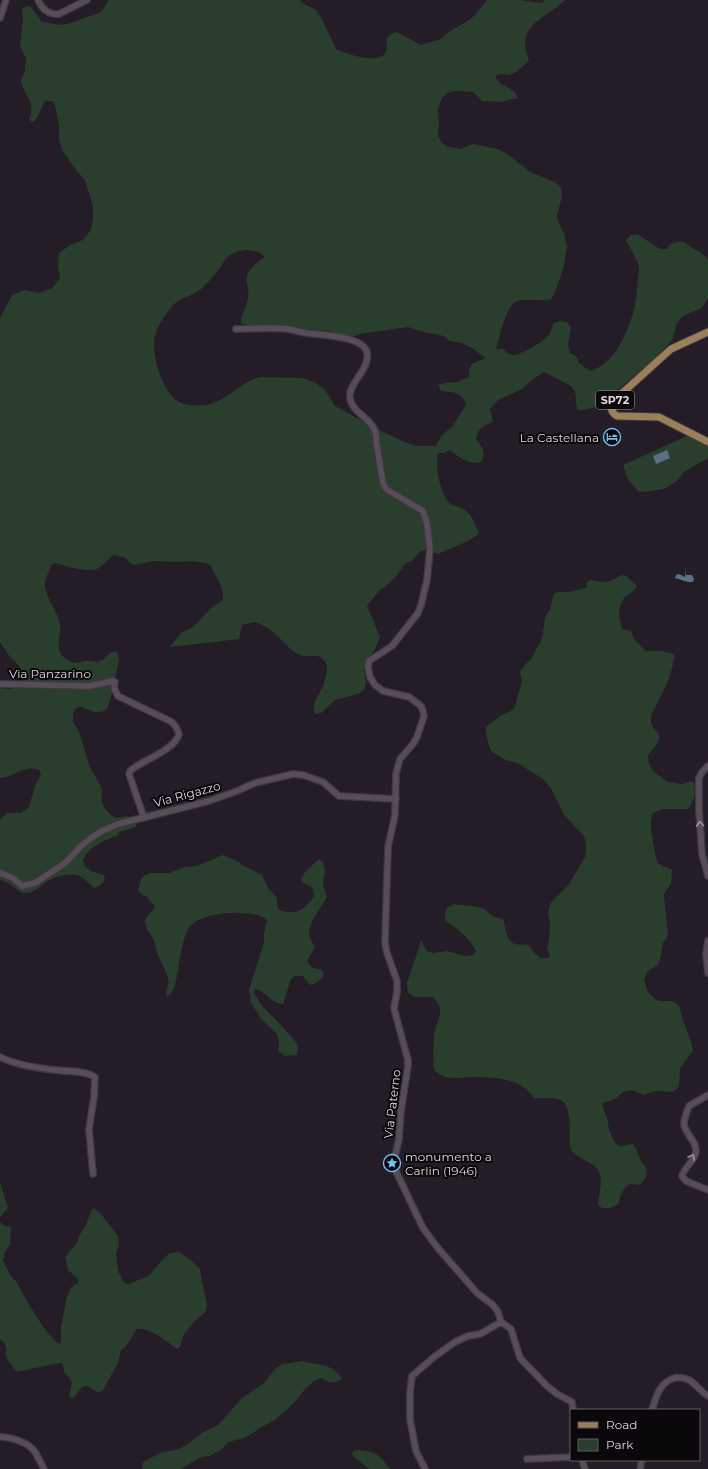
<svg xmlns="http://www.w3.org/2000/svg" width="708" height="1469" font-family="Montserrat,sans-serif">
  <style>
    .green { fill: #293e2d; fill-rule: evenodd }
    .water { fill: #597085 }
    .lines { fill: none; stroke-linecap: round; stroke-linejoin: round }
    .minor-casing { stroke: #3f3941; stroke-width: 8 }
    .major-casing { stroke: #3f3941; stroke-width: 9 }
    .minor { stroke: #574d59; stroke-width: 5.5 }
    .major { stroke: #9a7f59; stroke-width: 7 }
    .oneway { stroke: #9b939c }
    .labels { text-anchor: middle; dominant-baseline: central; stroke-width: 4; stroke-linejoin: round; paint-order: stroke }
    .shield { fill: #0b080c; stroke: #9f9aa0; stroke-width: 1 }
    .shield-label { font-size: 11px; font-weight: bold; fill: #dfd9e0 }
    .poi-label { font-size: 12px; fill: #dfd9e0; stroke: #0b080c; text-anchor: end }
    .street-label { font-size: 12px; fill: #dfd9e0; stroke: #0b080c }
  </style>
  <rect width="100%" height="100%" fill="#241c26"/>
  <!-- green -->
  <path class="green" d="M 109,0 L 300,0 C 305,7 310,5 316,10 C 320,14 333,42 336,49 C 351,56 394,70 386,39 L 390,34 L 397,32 L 421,45 L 441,39 L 447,33 L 469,20 L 474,16 L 487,0 L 519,0 L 542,3 L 545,0 L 565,0 C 546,19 514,25 529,60 C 525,65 515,74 508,75 C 502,75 501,73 495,76 C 501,89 512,84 518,98 L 500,102 L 482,101 L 473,92 L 454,91 L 447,93 L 442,98 L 438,109 L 439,122 L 438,135 L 441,142 L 446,146 L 460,149 L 473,144 L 498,149 L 509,155 L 530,172 L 555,182 L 561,188 L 562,197 L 557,215 L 558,222 L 564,233 L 567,246 L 564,266 L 554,295 L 550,300 C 544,299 540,301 534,300 C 529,300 523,299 518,301 C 505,305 500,337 496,349 L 503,349 C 506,352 509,355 514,355 C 519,356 546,340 549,335 C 551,331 552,327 554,323 L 560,321 L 567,322 L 571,327 L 568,346 L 570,353 L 576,356 L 579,363 L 590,371 C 615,364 627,333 634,310 C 637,297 637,283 639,270 L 638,263 L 626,240 L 631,235 L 637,234 L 660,249 L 667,249 L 670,244 L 677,242 L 684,242 C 692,249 701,251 708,259 L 708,298 L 702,308 L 683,316 L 679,320 L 676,325 L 673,339 L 655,359 L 597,407 L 584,410 L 577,410 L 575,391 L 571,386 L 544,372 L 532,380 L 522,389 L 498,400 L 490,409 L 493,422 C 483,426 478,428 476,439 C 482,447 487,452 481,462 C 470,466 459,457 450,450 L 444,453 L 438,453 C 435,469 440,493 451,505 C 470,508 473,518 479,534 L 468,541 L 438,554 L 426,550 L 420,552 L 412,561 L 406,563 L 394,579 L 379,591 L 367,606 L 380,637 L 375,649 L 365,664 L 364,670 L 366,684 L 364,690 L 358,694 L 335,700 L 321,713 L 315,714 C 311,701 319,697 323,685 C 326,678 330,665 323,659 C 316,652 307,659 300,655 C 289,650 283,640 274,633 C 269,628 262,625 255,622 L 242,625 L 239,639 L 170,647 L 181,633 L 193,627 L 211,608 L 223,600 L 222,588 L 211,566 L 206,563 L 190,561 L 179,562 L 153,561 L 134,565 L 131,564 L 126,558 L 114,555 C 108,558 105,564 99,568 C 89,574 67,566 55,563 L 52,564 C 50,570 45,578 45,584 C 45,598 57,609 60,624 C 62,634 55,644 61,654 C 63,658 71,663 76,663 C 79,663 82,661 85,661 C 90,660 95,663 100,661 C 108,658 108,650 117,652 L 119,660 L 111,697 L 107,709 C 92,719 84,701 75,709 C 73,712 73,718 73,721 C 74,725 78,728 79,732 C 83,744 86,756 90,767 C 93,774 98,780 101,787 C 103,792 100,799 103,805 C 105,810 111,815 116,818 C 124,816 130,815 137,822 L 136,827 L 119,832 L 117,836 C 104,840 87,848 83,861 C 85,871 95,872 104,875 C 107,881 100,887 94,888 C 90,884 84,878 79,876 C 70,872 54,877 46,882 C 39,888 34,893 24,893 C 18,892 11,882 0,880 L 0,819 L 7,813 L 21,813 L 29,807 L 35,786 L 41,774 L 39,770 C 22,764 16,777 0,778 L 0,688 L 9,689 L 23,687 L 22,675 L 19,666 L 10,657 L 0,642 L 0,318 L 12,295 L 25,290 L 39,293 L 52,288 L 60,278 L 58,266 L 59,253 L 70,245 L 83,240 L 91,230 L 93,217 L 93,206 L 85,180 L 76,170 L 62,150 L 59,139 L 59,126 L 56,109 L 53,101 L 45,101 L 35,121 L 32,122 L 29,119 C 37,102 23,95 21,80 L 25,71 L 26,58 L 20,47 L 23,20 L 22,8 L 30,6 L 42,22 L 61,25 L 68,24 L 101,12 ZM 246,250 L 259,252 L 264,257 C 259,262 250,267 248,273 C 244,281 250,290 248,298 C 246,308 241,313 241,323 L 247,325 L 286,325 L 304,329 L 330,331 L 347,336 L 354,336 L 360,334 L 408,327 L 427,333 L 440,335 L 445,337 L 450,341 L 461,343 L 472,348 L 485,358 L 472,364 L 469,370 L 469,377 L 457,382 L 444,383 L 438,385 L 441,391 C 454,393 462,391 466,405 L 452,427 L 442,435 L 436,446 L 416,446 L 402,441 L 371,426 L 335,406 L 325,390 L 316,383 L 303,378 L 260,377 C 240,382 227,401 206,405 C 197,406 184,406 176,400 C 162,389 149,350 156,333 C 158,325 171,305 178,301 C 185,297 193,295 200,290 C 205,286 219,270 222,265 C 224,261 225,259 229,256 C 234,252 240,251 246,250 Z
    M 689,435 L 708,445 L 708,458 L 684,472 L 677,481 L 664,489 L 645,492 L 638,491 L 629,481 L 623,465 Z
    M 621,575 L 626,576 L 637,586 C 635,592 629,593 625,597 C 617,605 619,618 622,629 L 631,631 L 634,639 L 646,651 L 661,651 L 674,654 C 674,671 665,688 657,704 C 656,708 651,713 651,718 C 649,735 673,728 648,755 L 649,764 L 654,772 L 668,782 L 682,784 L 691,781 L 694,783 C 696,792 694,802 688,809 L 663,809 L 653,813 C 652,816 651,819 651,823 C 650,828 656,860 658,863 C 662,867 668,867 672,870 L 671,884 L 664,894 L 668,936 L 663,943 L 661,956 L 658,965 L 647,972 L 644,980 L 648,992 L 655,999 L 659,1001 L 672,1001 L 676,1003 L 679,1006 L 683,1020 L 691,1042 L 693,1051 L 680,1068 L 679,1086 L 677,1089 L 672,1092 L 656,1091 L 643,1095 C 637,1091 629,1088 622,1093 C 619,1095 618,1098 614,1099 C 610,1101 606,1101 602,1104 L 608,1121 L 609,1130 L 615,1143 L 619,1146 L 633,1144 C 637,1148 637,1153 640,1158 C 641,1162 643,1163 645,1166 C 650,1173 644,1181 639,1185 L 631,1184 L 627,1185 L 620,1196 L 619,1204 L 610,1208 L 602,1208 L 598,1205 C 599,1190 607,1172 590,1163 C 583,1159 577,1157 572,1151 C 565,1140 577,1106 558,1099 C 551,1097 541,1099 534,1098 C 530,1093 526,1088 520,1085 C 509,1078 485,1077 472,1077 C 457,1078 445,1081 434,1070 C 433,1060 433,1048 434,1038 C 434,1021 449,1011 432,997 L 415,997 L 408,993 L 407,983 L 421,941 L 427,951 L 433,953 L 447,951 L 465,956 L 474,955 L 476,951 L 472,944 L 460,931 L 447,922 L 445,918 L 446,909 L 454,904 C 464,906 474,905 484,909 C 488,911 490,915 495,917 C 498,918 501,918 504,920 C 505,927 506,941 515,944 C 519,945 524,944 528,945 C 535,952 538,962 550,957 L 547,949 L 549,940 L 550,923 L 548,914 L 550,904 L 569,884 L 585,857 L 586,848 L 585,839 L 583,835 L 564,815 L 552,790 L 543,779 L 519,764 L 506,760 L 492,752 C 489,748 485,731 486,727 L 500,716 L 513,710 L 515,706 L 522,681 L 520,672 L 522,668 L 531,659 L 542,639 L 545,617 L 550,610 L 553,597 L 555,593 L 559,592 L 568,592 L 582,589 L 587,587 L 587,582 L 591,580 C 605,583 609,583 621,575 Z
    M 223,855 L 239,862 L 242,865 L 262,875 L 268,888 L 277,898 L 277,906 L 279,910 C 299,916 302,910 314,897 L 313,888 L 302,882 L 301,878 L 306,871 L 319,859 L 323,862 L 325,871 L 323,884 L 327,897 C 322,906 308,924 309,935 C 310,939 313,943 315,947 L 307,961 C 310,968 315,969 322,970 L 324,974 C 322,979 317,983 311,985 L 308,983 L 303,976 L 295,976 L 291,979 L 283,1004 C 270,1003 265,990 255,989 L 254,993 L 262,1006 L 281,1025 L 296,1042 L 298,1047 L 297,1055 L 285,1056 L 278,1051 L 279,1043 L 277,1034 L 262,1020 L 251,1003 L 249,990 L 264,942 L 264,933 L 267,921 C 262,913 250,914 241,913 C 227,912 195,915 188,930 C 181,943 180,961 177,975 C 176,982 174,993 167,997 C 164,990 170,985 168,979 C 166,970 161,962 157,953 C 156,950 156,945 154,941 C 152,934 145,930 145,922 C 145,915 153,912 155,907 L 147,897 L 140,893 L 138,889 L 142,877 L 150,873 L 169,873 L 185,867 L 197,866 Z
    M 0,1182 L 8,1208 L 0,1217 Z
    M 94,1208 L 101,1214 L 118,1236 L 119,1245 L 116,1253 L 118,1271 L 123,1281 L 126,1284 L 131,1283 L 148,1276 L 166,1256 L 170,1253 L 179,1252 L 193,1262 L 200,1269 L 202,1282 L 207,1304 L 206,1312 L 195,1321 L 184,1334 L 180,1347 L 177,1349 C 167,1342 150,1327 137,1329 L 127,1345 L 121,1350 L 118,1363 L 103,1390 L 99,1392 C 93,1391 90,1386 84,1386 C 78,1390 78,1395 72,1399 L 69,1396 L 72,1382 L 67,1375 L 64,1373 L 63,1364 L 59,1363 L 17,1372 C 16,1371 8,1360 7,1359 C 3,1349 12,1350 0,1339 L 0,1222 L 3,1225 L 11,1227 L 10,1245 L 5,1252 L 3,1261 L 12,1278 L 16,1281 C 22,1293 49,1341 60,1344 L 61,1340 L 61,1327 L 67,1296 L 71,1287 L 78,1283 L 78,1279 L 68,1270 L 65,1257 L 77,1243 L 80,1234 L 85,1227 L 91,1211 Z
    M 302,1361 C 319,1366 330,1362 342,1378 L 341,1380 C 334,1384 328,1383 322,1378 L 314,1381 L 305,1389 L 294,1403 L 275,1420 L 259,1428 L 253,1433 L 244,1438 L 228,1442 L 222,1449 L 210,1456 L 201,1457 L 181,1469 L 142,1469 L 143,1462 L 160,1453 L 179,1449 L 188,1444 L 202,1433 L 218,1425 L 242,1398 L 264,1383 L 275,1369 L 283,1364 Z
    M 358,1450 C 378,1452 378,1454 390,1469 L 369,1469 L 352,1455 L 353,1451 Z"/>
  <!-- water -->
  <path class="water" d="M 667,450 L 670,458 L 656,464 L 653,456 Z
    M 686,567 L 686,575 L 692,575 L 694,579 L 693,582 L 688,582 L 675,578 L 676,575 L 679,574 L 685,577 Z"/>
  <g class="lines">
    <!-- minor casing -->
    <g class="minor-casing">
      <path id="minor" d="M 38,0 C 42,9 48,15 59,14 L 87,0
        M 0,18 L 6,0
        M 236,329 C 252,329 273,327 288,329 C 294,330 300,332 306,333 C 319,335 365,336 367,353 C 370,370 348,383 350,398 C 352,413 371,418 375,431 C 377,436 376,442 377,446 C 379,459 381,471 383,483 L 386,489 L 423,511 L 427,524 L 430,548 L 427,580 L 421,605 L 418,613 L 392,646 L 369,661 L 368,667 L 370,677 L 375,685 L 383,691 L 409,697 L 421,706 L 423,711 L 424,716 L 417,737 L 413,744 L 400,759 L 396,774 L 395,815 L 388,847 L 385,943 L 387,953 L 397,981 L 397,992 L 394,1008 L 396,1016 L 408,1060 L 408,1066 L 401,1111 L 399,1139 L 393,1165 L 423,1228 L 437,1247 L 464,1278 L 477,1293 L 493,1305 L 498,1312 L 501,1322 L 480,1334 L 468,1336 L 455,1342 L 434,1357 L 412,1376 L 410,1393 L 410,1419 L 416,1451 L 425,1469
        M 0,684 L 89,686 L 113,681 L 115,682 L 114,688 L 118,696 L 172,722 L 176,727 L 179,734 C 174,751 142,760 130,771 L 129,774 L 144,818
        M 708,766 L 702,772 L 699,778 L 699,810 L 702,854 L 708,876
        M 0,873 L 13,878 L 22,886 L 35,883 L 65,863 L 83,844 L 100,832 L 118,824 L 209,801 L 237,791 L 255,783 L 293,774 L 303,775 L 323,782 L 339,796 L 396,799
        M 708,941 L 706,953 L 708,973
        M 0,1057 C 16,1065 37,1068 55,1070 C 67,1072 84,1070 95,1077 L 94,1097 L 89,1129 L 93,1174
        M 708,1095 L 689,1106 C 687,1111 684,1119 684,1124 C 685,1134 697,1141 696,1152 C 695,1161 684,1167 682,1176 L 686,1181 L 708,1190
        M 501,1322 L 511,1329 L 520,1358 L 547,1386 L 557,1394 L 572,1402 L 573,1410
        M 652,1410 C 656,1397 659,1383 674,1378 C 679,1377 684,1378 689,1380 C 696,1384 701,1392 708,1396
        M 0,1437 C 11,1437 28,1442 35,1452 C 38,1457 41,1463 44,1469
        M 527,1459 L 571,1457
        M 582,1460 L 585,1469
        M 640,1469 L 642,1460"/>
    </g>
    <!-- major casing -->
    <g class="major-casing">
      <path id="major" d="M 708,332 L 671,349 L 619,396 C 613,402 607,410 617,416 L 659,417 L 708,442"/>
    </g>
    <!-- minor -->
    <use href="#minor" class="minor"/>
    <!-- major -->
    <use href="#major" class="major"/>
  </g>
  <!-- one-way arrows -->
  <defs><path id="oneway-chevron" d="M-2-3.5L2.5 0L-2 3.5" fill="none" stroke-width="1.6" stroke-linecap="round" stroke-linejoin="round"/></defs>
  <g class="oneway">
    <use href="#oneway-chevron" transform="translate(700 824) rotate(-94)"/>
    <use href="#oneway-chevron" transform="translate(692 1157) rotate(-63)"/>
  </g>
  <!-- icons -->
  <defs>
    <g id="hotel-ring" transform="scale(0.9)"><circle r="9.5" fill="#0b080c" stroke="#71c1f5" stroke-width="1.5"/><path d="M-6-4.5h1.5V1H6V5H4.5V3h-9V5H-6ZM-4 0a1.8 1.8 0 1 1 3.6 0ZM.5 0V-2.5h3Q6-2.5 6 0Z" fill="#71c1f5"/></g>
    <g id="sight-ring" transform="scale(0.9)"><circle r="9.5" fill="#0b080c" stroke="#71c1f5" stroke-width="1.5"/><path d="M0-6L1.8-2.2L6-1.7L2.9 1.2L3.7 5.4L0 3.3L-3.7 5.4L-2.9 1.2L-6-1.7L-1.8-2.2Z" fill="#71c1f5"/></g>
  </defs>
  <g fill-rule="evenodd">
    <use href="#hotel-ring" x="612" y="437"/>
    <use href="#sight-ring" x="392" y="1163"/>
  </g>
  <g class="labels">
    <!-- shield labels -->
    <rect class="shield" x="596" y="391" width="38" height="18" rx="3"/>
    <g class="shield-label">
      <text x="615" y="400">SP72</text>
    </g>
    <!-- poi labels -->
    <g class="poi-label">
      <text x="599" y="437">La Castellana</text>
      <text x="405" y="1156" text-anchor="start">monumento a<tspan x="405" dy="14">Carlin (1946)</tspan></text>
    </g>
    <!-- street labels -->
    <g class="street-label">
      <text x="50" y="673">Via Panzarino</text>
      <text transform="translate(187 794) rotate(-15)">Via Rigazzo</text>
      <text transform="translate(392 1104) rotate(-83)">Via Paterno</text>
    </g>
  </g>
  <!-- legend -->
  <rect x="570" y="1409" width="130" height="52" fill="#0b080c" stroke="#605c61"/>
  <rect x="578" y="1422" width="20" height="6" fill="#9a7f59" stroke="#605c61"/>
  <text x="606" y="1429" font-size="12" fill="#dfd9e0">Road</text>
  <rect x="578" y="1439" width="20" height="12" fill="#293e2d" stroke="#605c61"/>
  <text x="606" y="1449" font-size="12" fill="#dfd9e0">Park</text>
</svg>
